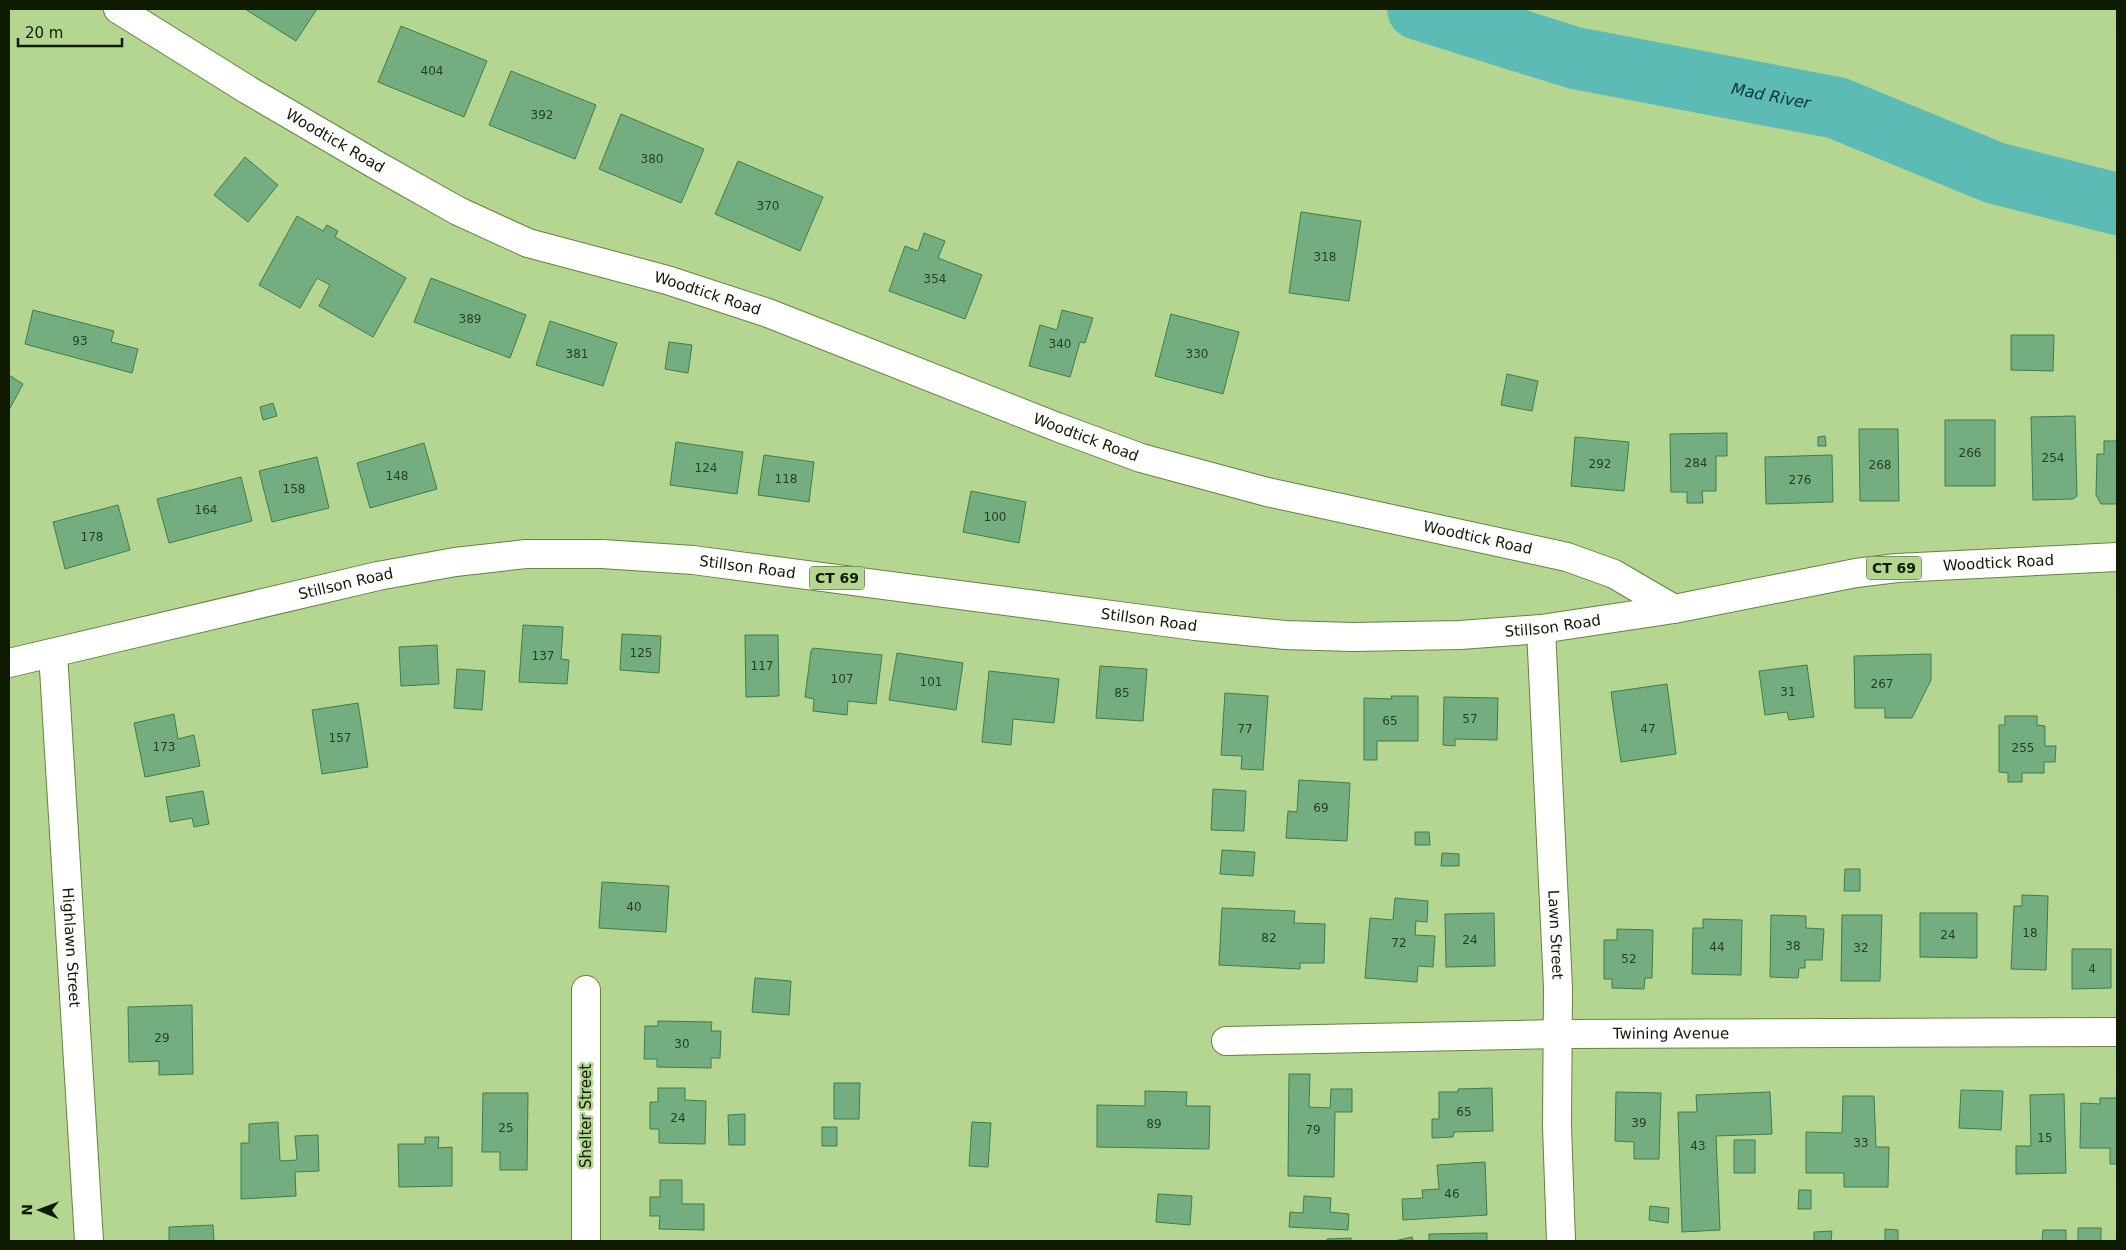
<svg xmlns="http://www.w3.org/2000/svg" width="2126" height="1250" font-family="'DejaVu Sans',sans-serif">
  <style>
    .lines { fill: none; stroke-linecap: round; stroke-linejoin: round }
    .river { stroke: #5dbbb5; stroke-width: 62 }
    .building { fill: #74ad7f; stroke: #3d7d4c }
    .minor-casing { stroke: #648340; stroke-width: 30 }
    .major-casing { stroke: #648340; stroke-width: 30 }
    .minor { stroke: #fff; stroke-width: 28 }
    .major { stroke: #fff; stroke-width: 28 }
    .labels { text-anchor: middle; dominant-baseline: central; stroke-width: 5; stroke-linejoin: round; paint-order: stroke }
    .number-label { font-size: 12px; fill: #284020 }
    .shield { fill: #b4d690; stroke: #40532c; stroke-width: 1 }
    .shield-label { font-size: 14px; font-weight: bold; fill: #0f1b01 }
    .street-label { font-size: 15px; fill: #0f1b01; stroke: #b4d690 }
    .water-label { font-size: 16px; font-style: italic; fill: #053432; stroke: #b4d690 }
  </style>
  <rect width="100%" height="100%" fill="#b4d690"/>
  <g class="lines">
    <!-- river -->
    <path class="river" id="s1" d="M 1418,9 L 1575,58 L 1837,108 L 1995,173 L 2117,204"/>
  </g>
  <!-- building -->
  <path class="building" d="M 245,9 L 317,9 L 296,41 Z
    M 401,26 L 487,61 L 464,117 L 378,82 Z
    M 511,71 L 596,105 L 575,159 L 489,125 Z
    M 621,114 L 704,149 L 681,203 L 599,169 Z
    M 245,157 L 278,185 L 248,222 L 214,195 Z
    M 738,161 L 823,197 L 800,251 L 715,214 Z
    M 1301,212 L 1361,221 L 1349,301 L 1289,293 Z
    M 297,216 L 323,231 L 327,225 L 338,231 L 335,237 L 406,278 L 373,337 L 319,306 L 330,285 L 317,278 L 300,308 L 259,285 Z
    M 924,233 L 945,241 L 938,258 L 982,275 L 965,319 L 889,291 L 905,246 L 918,251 Z
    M 431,278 L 526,315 L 510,358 L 414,322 Z
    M 33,310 L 114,331 L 111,342 L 138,349 L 132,373 L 25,344 Z
    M 1062,310 L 1093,318 L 1085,343 L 1080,342 L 1070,377 L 1029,366 L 1040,325 L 1057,330 Z
    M 1171,314 L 1239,332 L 1223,394 L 1155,376 Z
    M 550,321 L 617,343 L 603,386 L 536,365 Z
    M 2011,335 L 2054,335 L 2053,371 L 2011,370 Z
    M 669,342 L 692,345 L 688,373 L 665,369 Z
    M 1507,374 L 1538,381 L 1532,411 L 1501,405 Z
    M 9,375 L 23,384 L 9,410 Z
    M 273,403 L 277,416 L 263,420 L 260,407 Z
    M 2075,416 L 2077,496 L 2073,499 L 2033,500 L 2031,417 Z
    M 1945,420 L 1995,420 L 1995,486 L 1945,486 Z
    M 1859,429 L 1898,429 L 1899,501 L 1860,501 Z
    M 1727,433 L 1727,456 L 1716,456 L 1716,491 L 1702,491 L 1703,503 L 1687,503 L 1687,492 L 1671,492 L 1670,434 Z
    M 1825,436 L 1826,446 L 1818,446 L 1818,437 Z
    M 1575,437 L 1629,442 L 1624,491 L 1571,486 Z
    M 2104,441 L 2117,441 L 2117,504 L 2101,504 L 2096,495 L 2097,454 L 2104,454 Z
    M 676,442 L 743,452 L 737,494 L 670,485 Z
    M 424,443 L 437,489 L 370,508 L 357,463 Z
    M 764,455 L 814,462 L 809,502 L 758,495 Z
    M 1832,455 L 1833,502 L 1766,504 L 1765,457 Z
    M 317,457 L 329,508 L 272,522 L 259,471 Z
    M 241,477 L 252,521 L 169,543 L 157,499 Z
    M 971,491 L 1026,502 L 1019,543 L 963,532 Z
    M 118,505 L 130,550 L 65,569 L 53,522 Z
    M 523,625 L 563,627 L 561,659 L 569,660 L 567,684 L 519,682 Z
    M 622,634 L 661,636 L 659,673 L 620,670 Z
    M 745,635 L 778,635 L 779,696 L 746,697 Z
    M 437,645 L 439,684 L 401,686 L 399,647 Z
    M 813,648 L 882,655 L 876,704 L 848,701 L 847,715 L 813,711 L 814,699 L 805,697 L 811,651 Z
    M 897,653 L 963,663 L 956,710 L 889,700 Z
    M 1931,654 L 1931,680 L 1912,718 L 1885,718 L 1885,708 L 1855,708 L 1854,656 Z
    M 1807,665 L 1814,717 L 1789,720 L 1787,712 L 1765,715 L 1759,671 Z
    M 1100,666 L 1147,669 L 1143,721 L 1096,718 Z
    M 457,669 L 485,671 L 482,710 L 454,708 Z
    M 989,671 L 1059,679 L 1054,723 L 1013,719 L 1011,745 L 982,742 Z
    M 1667,684 L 1676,754 L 1621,762 L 1611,692 Z
    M 1225,693 L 1268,696 L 1263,770 L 1241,769 L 1242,756 L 1221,755 Z
    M 1391,696 L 1418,696 L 1418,741 L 1377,741 L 1377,760 L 1364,760 L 1364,698 L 1392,699 Z
    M 1444,697 L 1498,698 L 1497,740 L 1455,739 L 1455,746 L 1443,745 Z
    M 358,703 L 368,767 L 322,774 L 312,710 Z
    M 174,714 L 178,739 L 194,735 L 200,766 L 145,777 L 134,723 Z
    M 2005,716 L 2037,716 L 2037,725 L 2045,726 L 2045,746 L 2056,746 L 2055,762 L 2044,762 L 2044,773 L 2022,773 L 2022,782 L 2008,782 L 2008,773 L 1999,772 L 1999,725 L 2005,725 Z
    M 1299,780 L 1350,783 L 1347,841 L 1286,838 L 1288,811 L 1297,812 Z
    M 1213,789 L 1246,791 L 1244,831 L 1211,830 Z
    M 203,791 L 209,824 L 194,827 L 192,818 L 170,822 L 166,797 Z
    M 1415,832 L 1429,832 L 1430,845 L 1415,845 Z
    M 1222,850 L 1255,852 L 1253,876 L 1220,874 Z
    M 1442,853 L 1459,854 L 1459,866 L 1441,866 Z
    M 1845,869 L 1860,869 L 1860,891 L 1844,891 Z
    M 602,882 L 669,886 L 666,932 L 599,928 Z
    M 2022,895 L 2048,896 L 2046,970 L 2011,969 L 2014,906 L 2022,906 Z
    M 1395,898 L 1428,901 L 1427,922 L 1416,921 L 1415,935 L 1435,936 L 1433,967 L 1418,966 L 1417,982 L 1365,978 L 1370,918 L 1393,920 Z
    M 1222,908 L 1295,911 L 1294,923 L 1325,924 L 1324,963 L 1300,963 L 1300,969 L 1219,965 Z
    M 1494,913 L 1495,966 L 1446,967 L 1445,914 Z
    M 1920,913 L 1977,913 L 1977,958 L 1920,957 Z
    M 1771,915 L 1806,916 L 1806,928 L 1824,929 L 1822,960 L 1805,960 L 1805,968 L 1799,968 L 1798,978 L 1770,977 Z
    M 1842,915 L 1882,915 L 1880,981 L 1841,981 Z
    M 1703,919 L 1742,920 L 1741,975 L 1692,974 L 1693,928 L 1703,928 Z
    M 1617,929 L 1653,930 L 1652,978 L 1645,978 L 1644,989 L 1612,988 L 1612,979 L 1604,979 L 1604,940 L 1617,940 Z
    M 2072,949 L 2111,949 L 2111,988 L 2072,989 Z
    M 755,978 L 791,981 L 789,1015 L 752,1012 Z
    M 192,1005 L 193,1074 L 159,1075 L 159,1061 L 129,1062 L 128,1007 Z
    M 658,1021 L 712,1022 L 711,1031 L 721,1031 L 720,1058 L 711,1058 L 711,1068 L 657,1067 L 657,1059 L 644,1059 L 645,1026 L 658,1026 Z
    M 1289,1074 L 1310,1074 L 1309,1107 L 1330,1108 L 1331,1089 L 1352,1089 L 1352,1112 L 1335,1112 L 1334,1177 L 1288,1176 Z
    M 834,1083 L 860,1083 L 859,1119 L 834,1119 Z
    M 658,1088 L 685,1088 L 685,1100 L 706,1101 L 705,1144 L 659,1143 L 659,1129 L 650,1129 L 650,1102 L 658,1102 Z
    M 1492,1088 L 1493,1131 L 1454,1132 L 1453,1137 L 1432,1138 L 1432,1119 L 1439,1119 L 1439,1092 L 1458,1092 L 1458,1089 Z
    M 1961,1090 L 2003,1091 L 2001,1130 L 1959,1128 Z
    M 1145,1091 L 1187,1092 L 1186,1106 L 1210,1106 L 1209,1149 L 1097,1147 L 1097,1105 L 1145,1106 Z
    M 1616,1092 L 1661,1093 L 1659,1159 L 1634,1159 L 1634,1142 L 1615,1141 Z
    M 1770,1092 L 1772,1134 L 1716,1136 L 1720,1230 L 1682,1232 L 1678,1112 L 1697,1112 L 1696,1095 Z
    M 483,1093 L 528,1093 L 527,1170 L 500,1170 L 500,1152 L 482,1152 Z
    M 2064,1094 L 2066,1173 L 2016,1174 L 2016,1146 L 2031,1146 L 2030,1095 Z
    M 1843,1096 L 1874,1096 L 1876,1147 L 1889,1147 L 1888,1187 L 1844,1187 L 1844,1173 L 1806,1173 L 1806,1132 L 1842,1133 Z
    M 2100,1098 L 2117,1098 L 2117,1164 L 2110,1164 L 2110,1148 L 2080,1148 L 2081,1103 L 2100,1104 Z
    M 745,1114 L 745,1145 L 729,1145 L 728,1115 Z
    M 278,1122 L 280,1161 L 297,1160 L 295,1136 L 318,1135 L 319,1171 L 295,1172 L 296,1196 L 241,1199 L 241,1143 L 249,1143 L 249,1124 Z
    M 972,1122 L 991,1123 L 988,1167 L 969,1166 Z
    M 822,1127 L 837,1127 L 837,1146 L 822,1146 Z
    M 425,1137 L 439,1137 L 438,1148 L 452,1147 L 452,1186 L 399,1187 L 398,1144 L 425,1144 Z
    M 1734,1140 L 1755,1140 L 1755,1173 L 1734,1173 Z
    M 1485,1162 L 1487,1215 L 1403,1220 L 1402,1199 L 1423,1198 L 1422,1190 L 1439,1189 L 1437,1165 Z
    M 660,1180 L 682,1180 L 682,1204 L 704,1204 L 704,1230 L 659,1229 L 660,1216 L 650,1216 L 650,1197 L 660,1197 Z
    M 1799,1190 L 1811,1190 L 1811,1209 L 1798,1209 Z
    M 1158,1194 L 1192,1196 L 1190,1225 L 1156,1222 Z
    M 1304,1196 L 1331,1198 L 1330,1212 L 1349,1214 L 1348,1230 L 1289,1227 L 1290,1212 L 1303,1213 Z
    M 1650,1206 L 1669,1208 L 1668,1223 L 1649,1220 Z
    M 213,1225 L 214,1241 L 169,1241 L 169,1227 Z
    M 2078,1228 L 2101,1228 L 2101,1241 L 2078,1241 Z
    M 1885,1229 L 1898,1230 L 1898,1241 L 1885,1241 Z
    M 2043,1230 L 2066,1230 L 2066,1241 L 2042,1241 Z
    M 1832,1231 L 1831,1241 L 1814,1241 L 1814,1232 Z
    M 1487,1233 L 1487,1241 L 1429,1241 L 1429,1234 Z
    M 1412,1237 L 1413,1241 L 1394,1241 Z
    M 1351,1238 L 1351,1241 L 1327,1241 L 1327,1239 Z"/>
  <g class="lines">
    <!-- minor casing -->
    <g class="minor-casing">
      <g id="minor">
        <path id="s2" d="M 1541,629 L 1558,988 L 1557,1126 L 1561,1241"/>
        <path id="s3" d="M 53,653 L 89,1241"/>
        <path id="s4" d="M 1226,1041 L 1559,1034 L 2117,1032"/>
        <path d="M 586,1241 L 586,990"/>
      </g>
    </g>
    <!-- major casing -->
    <g class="major-casing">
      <g id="major">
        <path id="s5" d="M 118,9 L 248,90 L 378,166 L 458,211 L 528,243 L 667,280 L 768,313 L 1057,427 L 1141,458 L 1267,492 L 1567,557 L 1614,574 L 1674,609"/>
        <path id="s6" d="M 9,663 L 378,576 L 455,562 L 526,554 L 602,554 L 693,560 L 1195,626 L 1285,635 L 1353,637 L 1460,635 L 1541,629 L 1674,609 L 1856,573 L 1897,568 L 2117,557"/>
      </g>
    </g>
    <!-- minor -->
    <use href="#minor" class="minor"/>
    <!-- major -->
    <use href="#major" class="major"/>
  </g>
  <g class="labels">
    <!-- number labels -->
    <g class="number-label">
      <text x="432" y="71">404</text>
      <text x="542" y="115">392</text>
      <text x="652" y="159">380</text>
      <text x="768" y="206">370</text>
      <text x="1325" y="257">318</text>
      <text x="935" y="279">354</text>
      <text x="470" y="319">389</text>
      <text x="80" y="341">93</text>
      <text x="1060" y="344">340</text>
      <text x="577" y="354">381</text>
      <text x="1197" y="354">330</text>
      <text x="1970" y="453">266</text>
      <text x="2053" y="458">254</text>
      <text x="1696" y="463">284</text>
      <text x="1600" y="464">292</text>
      <text x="1880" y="465">268</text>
      <text x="706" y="468">124</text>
      <text x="397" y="476">148</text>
      <text x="786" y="479">118</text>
      <text x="1800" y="480">276</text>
      <text x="294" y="489">158</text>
      <text x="206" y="510">164</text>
      <text x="995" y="517">100</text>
      <text x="92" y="537">178</text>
      <text x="641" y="653">125</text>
      <text x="543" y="656">137</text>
      <text x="762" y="666">117</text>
      <text x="842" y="679">107</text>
      <text x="931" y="682">101</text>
      <text x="1882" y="684">267</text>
      <text x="1788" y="692">31</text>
      <text x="1122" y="693">85</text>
      <text x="1470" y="719">57</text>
      <text x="1390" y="721">65</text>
      <text x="1245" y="729">77</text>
      <text x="1648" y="729">47</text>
      <text x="340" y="738">157</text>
      <text x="164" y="747">173</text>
      <text x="2023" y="748">255</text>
      <text x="1321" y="808">69</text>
      <text x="634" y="907">40</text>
      <text x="2030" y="933">18</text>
      <text x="1948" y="935">24</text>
      <text x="1269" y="938">82</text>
      <text x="1470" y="940">24</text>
      <text x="1399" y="943">72</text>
      <text x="1793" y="946">38</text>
      <text x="1717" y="947">44</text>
      <text x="1861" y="948">32</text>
      <text x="1629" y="959">52</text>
      <text x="2092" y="969">4</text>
      <text x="162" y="1038">29</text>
      <text x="682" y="1044">30</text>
      <text x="1464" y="1112">65</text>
      <text x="678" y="1118">24</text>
      <text x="1639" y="1123">39</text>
      <text x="1154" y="1124">89</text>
      <text x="506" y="1128">25</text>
      <text x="1313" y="1130">79</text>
      <text x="2045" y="1138">15</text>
      <text x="1861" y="1143">33</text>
      <text x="1698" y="1146">43</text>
      <text x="1452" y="1194">46</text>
    </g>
    <!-- shield labels -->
    <g class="shield">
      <rect x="1866.5" y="556.5" width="55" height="23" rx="4"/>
      <rect x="809.5" y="566.5" width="55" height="23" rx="4"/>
    </g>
    <g class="shield-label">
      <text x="1894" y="568">CT 69</text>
      <text x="837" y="578">CT 69</text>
    </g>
    <!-- street labels -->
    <g class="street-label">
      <text stroke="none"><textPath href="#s5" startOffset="254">Woodtick Road</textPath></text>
      <text stroke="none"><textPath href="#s5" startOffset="659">Woodtick Road</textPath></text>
      <text stroke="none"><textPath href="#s5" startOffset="1064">Woodtick Road</textPath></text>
      <text stroke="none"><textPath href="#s5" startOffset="1469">Woodtick Road</textPath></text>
      <text stroke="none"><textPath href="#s6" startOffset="2012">Woodtick Road</textPath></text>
      <text stroke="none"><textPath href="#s6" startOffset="751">Stillson Road</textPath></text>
      <text stroke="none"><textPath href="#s6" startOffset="346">Stillson Road</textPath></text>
      <text stroke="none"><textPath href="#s6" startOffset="1156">Stillson Road</textPath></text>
      <text stroke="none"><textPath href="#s6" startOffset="1561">Stillson Road</textPath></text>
      <text stroke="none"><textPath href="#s2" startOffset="306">Lawn Street</textPath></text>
      <text stroke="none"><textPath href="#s3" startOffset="295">Highlawn Street</textPath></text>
      <text stroke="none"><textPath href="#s4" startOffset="445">Twining Avenue</textPath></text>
      <text transform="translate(586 1116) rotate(-90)">Shelter Street</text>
    </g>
    <!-- water labels -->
    <g class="water-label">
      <text stroke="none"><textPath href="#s1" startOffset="364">Mad River</textPath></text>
    </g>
  </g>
  <!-- border -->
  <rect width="2126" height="1250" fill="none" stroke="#0f1b01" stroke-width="20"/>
  <!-- north arrow -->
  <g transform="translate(40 1210) rotate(271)" stroke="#b4d690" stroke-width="4" paint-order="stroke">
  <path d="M0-4L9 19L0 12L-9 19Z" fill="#0f1b01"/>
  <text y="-8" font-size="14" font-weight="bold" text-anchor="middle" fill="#0f1b01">N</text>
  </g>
  <!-- scale -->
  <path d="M18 38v8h104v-8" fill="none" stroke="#0f1b01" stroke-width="2.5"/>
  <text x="25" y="38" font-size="15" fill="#0f1b01" stroke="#b4d690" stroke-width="4" paint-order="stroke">20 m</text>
</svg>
